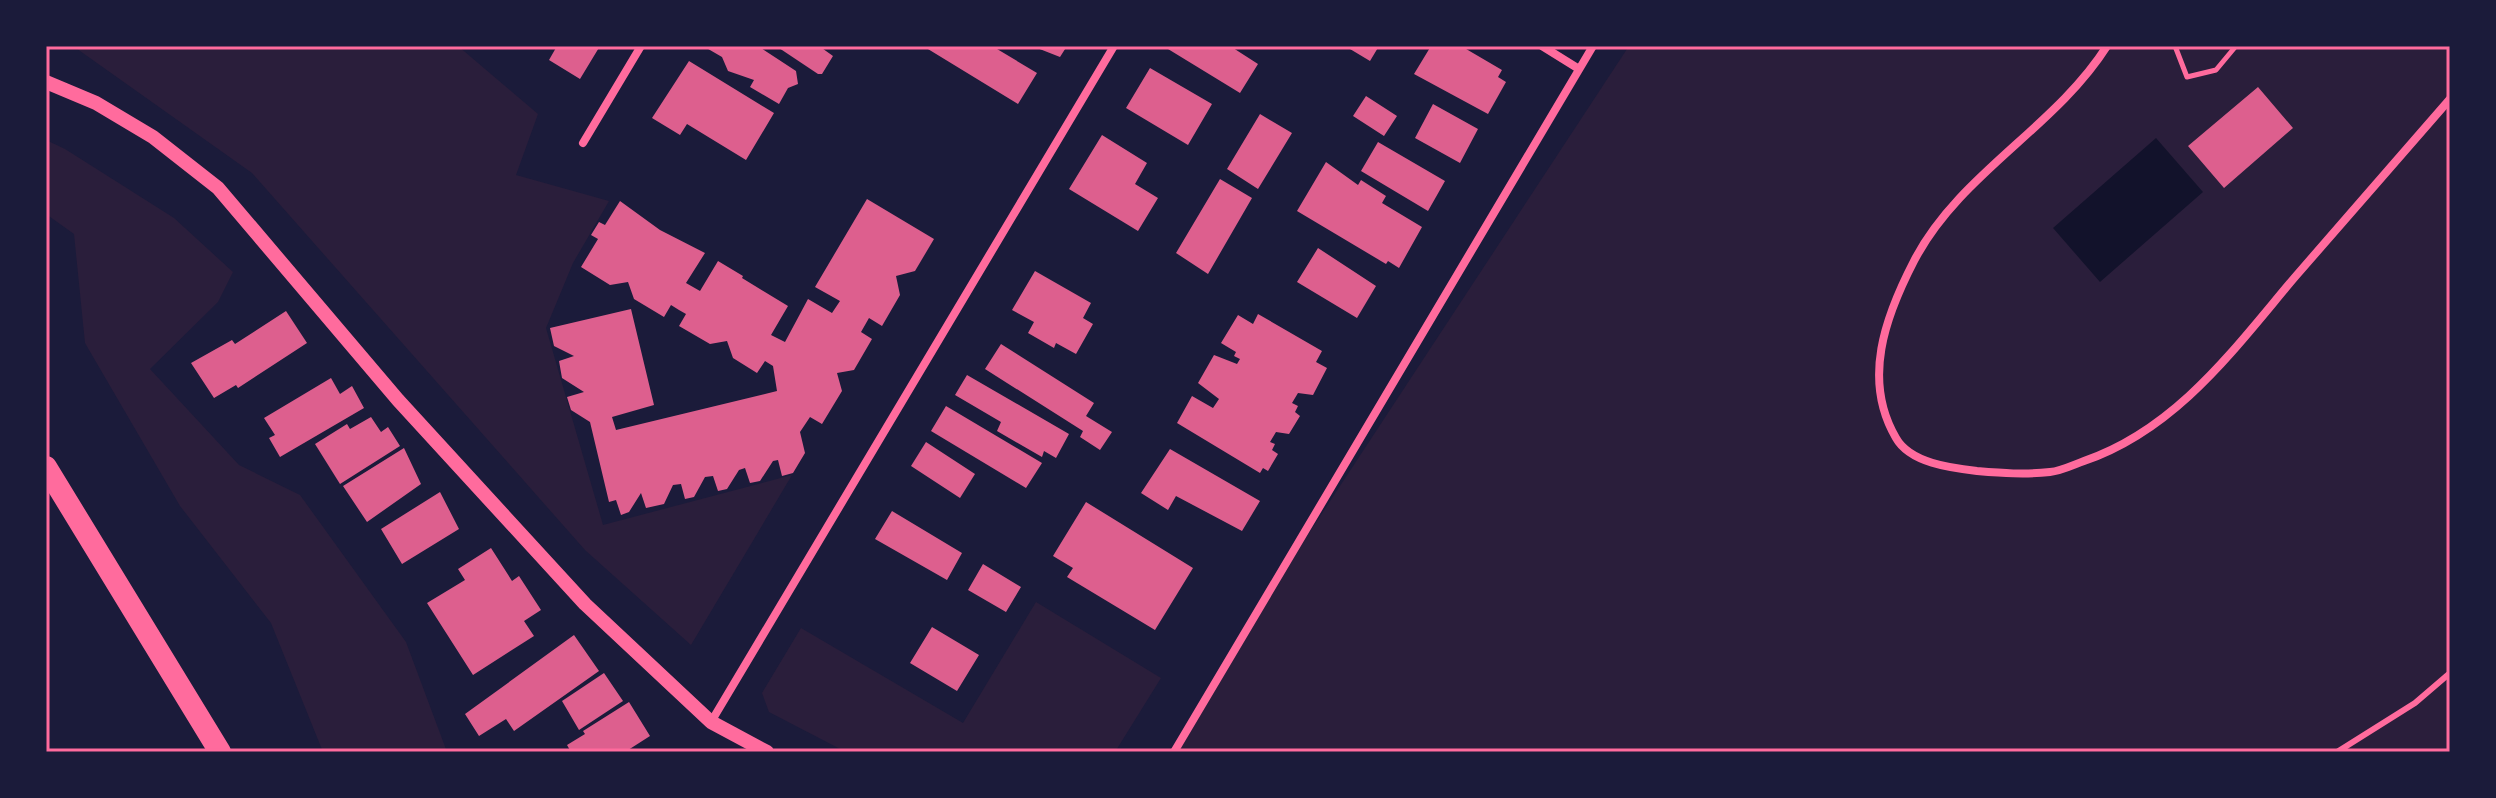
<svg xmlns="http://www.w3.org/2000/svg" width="2496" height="798" font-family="'Golos Text',sans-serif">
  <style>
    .green { fill: #2a1e3b }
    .water { fill: #12122b }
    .building { fill: #dd5f8e }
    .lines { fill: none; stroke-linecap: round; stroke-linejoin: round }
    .path { stroke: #ff6b9d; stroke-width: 5 }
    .service { stroke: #ff6b9d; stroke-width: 6 }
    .minor { stroke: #ff6b9d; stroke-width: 8 }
    .tertiary { stroke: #ff6b9d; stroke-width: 14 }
    .trunk { stroke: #ff6b9d; stroke-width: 22 }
    .neatline { fill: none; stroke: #ff6b9d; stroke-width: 3 }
  </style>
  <rect width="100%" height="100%" fill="#1b1b3a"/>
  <!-- green -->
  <path class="green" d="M 73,46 L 458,46 L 538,114 L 516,175 L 609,201 L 573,263 L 546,328 L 603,525 L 792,475 L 691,645 L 585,550 L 252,173 Z
    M 1629,46 L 2450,46 L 2450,752 L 1174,752 L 1231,652 Z
    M 46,140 L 65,149 L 174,218 L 233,272 L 218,302 L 150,369 L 239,465 L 300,495 L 406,642 L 447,752 L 323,752 L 271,623 L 180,506 L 85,343 L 74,234 L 46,214 Z
    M 1036,602 L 1161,678 L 1115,752 L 846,752 L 769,712 L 762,693 L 801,628 L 963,723 Z"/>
  <!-- water -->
  <path class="water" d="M 2156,138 L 2203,192 L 2100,282 L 2053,228 Z"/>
  <!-- building -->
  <path class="building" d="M 557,46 L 600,46 L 580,79 L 549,60 Z
    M 703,46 L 758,46 L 796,71 L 798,84 L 788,88 L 779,104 L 750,87 L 754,80 L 728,71 L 722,57 Z
    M 776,46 L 819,46 L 833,56 L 822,74 L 818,74 Z
    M 923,46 L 992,46 L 1037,73 L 1018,104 Z
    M 1032,46 L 1067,46 L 1060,57 Z
    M 1169,46 L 1230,46 L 1258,64 L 1240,93 L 1168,49 Z
    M 1345,46 L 1379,46 L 1370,61 Z
    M 1431,46 L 1461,46 L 1502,70 L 1498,77 L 1506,82 L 1488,114 L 1414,74 Z
    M 689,61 L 774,113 L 746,160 L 687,124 L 680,135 L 652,118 Z
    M 1150,68 L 1212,104 L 1188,145 L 1126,108 Z
    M 2258,87 L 2293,128 L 2224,188 L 2188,146 Z
    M 1366,96 L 1397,116 L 1384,136 L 1353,116 Z
    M 1433,104 L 1478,129 L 1460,163 L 1415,138 Z
    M 1260,114 L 1292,133 L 1258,189 L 1227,169 Z
    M 1102,135 L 1147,163 L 1135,184 L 1158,198 L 1138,231 L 1069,189 Z
    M 1378,142 L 1445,181 L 1428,211 L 1361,171 Z
    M 1326,162 L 1358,185 L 1361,180 L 1386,196 L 1382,203 L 1422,227 L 1399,268 L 1388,261 L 1386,264 L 1297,211 Z
    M 1220,179 L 1252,198 L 1208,274 L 1176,253 Z
    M 867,199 L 934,239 L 915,271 L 896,276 L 900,295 L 882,326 L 869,318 L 861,332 L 872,339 L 854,370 L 837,373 L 842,391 L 822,424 L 810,417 L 800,432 L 805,453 L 793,473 L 782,476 L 778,460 L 773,461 L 760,481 L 750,483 L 745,468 L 739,470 L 727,489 L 718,491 L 713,476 L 705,477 L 694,497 L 685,499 L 681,484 L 673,485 L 664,504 L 646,508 L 641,493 L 629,512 L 621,515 L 616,500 L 609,502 L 590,422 L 571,410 L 567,397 L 584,392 L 562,378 L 559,361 L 574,356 L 554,346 L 550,328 L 631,309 L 654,405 L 612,417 L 616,430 L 777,391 L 773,366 L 765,361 L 757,373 L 733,358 L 727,341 L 710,344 L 679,326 L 686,314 L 679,310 L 671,305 L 664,317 L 634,299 L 628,282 L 610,285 L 581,267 L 598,239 L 591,235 L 599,222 L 605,225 L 620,201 L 660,230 L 705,253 L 686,283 L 700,291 L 718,261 L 743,276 L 742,278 L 788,306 L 771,335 L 785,342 L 808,299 L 832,313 L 840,301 L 815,287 Z
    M 1318,248 L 1376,286 L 1357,318 L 1297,282 Z
    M 1035,271 L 1091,303 L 1083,318 L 1093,324 L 1076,354 L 1056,343 L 1054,348 L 1028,333 L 1034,322 L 1012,310 Z
    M 286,311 L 307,343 L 238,388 L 236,385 L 214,398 L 191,363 L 232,340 L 235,344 Z
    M 1258,314 L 1322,351 L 1316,362 L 1327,368 L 1313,395 L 1298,393 L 1292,403 L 1298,406 L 1295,412 L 1300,416 L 1289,434 L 1276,432 L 1270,442 L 1275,444 L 1272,450 L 1278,454 L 1268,471 L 1263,468 L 1260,473 L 1177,423 L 1192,396 L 1213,408 L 1219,399 L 1198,383 L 1214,355 L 1237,364 L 1240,359 L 1234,356 L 1236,352 L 1221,343 L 1238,315 L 1253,324 Z
    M 1001,344 L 1094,403 L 1086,416 L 1112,432 L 1100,450 L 1080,437 L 1083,431 L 985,369 Z
    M 967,375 L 1069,434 L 1056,458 L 1044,451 L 1042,457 L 997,431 L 1001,422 L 955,395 Z
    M 331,378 L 340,394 L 352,386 L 364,408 L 280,457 L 269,438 L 275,435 L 264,418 Z
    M 946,406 L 1042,463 L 1026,488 L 931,431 Z
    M 371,417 L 381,432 L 388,427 L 400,446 L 340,484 L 315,444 L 347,424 L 350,429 Z
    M 926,442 L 975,474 L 960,498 L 911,466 Z
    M 404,448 L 421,484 L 367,522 L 343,486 Z
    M 1170,449 L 1260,501 L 1242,531 L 1176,496 L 1168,510 L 1141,493 Z
    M 440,492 L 459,529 L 402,564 L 381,529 Z
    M 1086,502 L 1193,568 L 1155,630 L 1067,577 L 1073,568 L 1053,556 Z
    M 892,511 L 962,553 L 947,580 L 875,539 Z
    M 491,548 L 512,581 L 519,576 L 541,610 L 524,621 L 534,636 L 473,675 L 427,603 L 465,580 L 458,569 Z
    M 983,564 L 1021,587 L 1006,612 L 968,590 Z
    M 932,627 L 979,655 L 957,691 L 910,663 Z
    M 574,635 L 599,671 L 514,731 L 506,719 L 479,736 L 465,714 Z
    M 604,673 L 623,701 L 579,730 L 562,701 Z
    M 629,702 L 650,736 L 625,752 L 571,752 L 567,745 L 585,734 L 583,731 Z"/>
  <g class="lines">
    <!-- path -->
    <path class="path" d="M 2175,46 L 2187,77 L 2216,70 L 2236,46"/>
    <!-- service -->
    <path class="service" d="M 2337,752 L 2415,703 L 2450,673"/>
    <!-- minor -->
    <path class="minor" d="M 1542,46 L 1579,69
      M 2107,46 C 2055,128 1959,174 1914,261 C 1885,317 1862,380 1896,438 C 1910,463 1951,468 1977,471 C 2001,473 2025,475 2050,472 C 2061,471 2073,465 2084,461 C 2177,429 2234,349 2295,277 C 2347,218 2398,158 2450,99
      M 583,143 L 641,46
      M 711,722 L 1114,46
      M 1174,752 L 1593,46"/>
    <!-- tertiary -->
    <path class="tertiary" d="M 46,82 L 96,103 L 153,137 L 218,188 L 398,400 L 585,604 L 711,722 L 767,752"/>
    <!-- trunk -->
    <path class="trunk" d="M 46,467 L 220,752"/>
  </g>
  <!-- border -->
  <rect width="2496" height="798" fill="none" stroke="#1b1b3a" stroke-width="96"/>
  <rect x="48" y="48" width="2400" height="702" class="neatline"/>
</svg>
